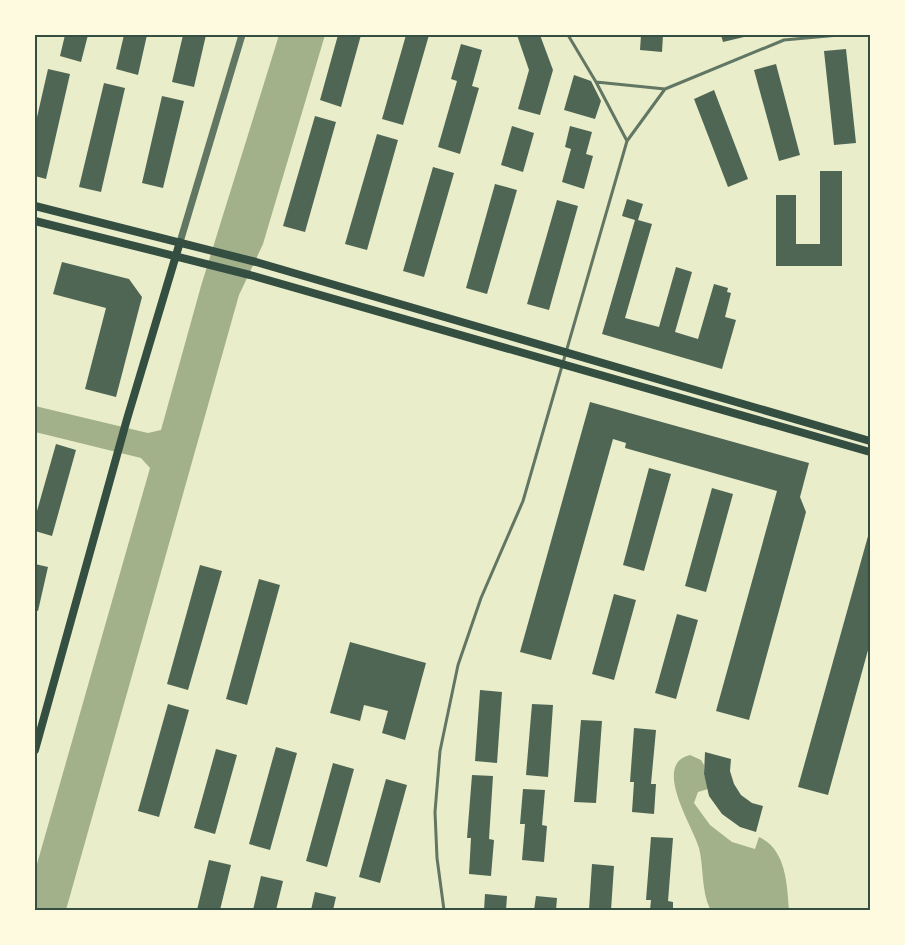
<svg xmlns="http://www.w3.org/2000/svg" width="905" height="945" font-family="Lato,sans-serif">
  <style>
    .water { fill: #a3b18a }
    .building { fill: #4f6655 }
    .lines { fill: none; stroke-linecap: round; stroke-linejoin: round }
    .service { stroke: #617663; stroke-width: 3 }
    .tertiary { stroke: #617663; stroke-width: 7 }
    .secondary { stroke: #344e41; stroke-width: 8 }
    .neatline { fill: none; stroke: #344e41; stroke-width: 2 }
  </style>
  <rect width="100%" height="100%" fill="#e9edc9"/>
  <!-- water -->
  <path class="water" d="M 279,35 L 325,35 L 263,244 L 239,295 L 66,910 L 35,910 L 35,871 L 150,468 L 141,458 L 35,432 L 35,406 L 148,433 L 161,430 L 201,286 Z
    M 690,755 L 701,760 L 704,765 L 704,774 L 708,789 L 698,792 L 694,803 L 710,825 L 732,842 L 755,849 L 759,837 C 786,849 787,884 789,910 L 710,909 C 701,890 704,868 699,848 C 694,828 651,764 690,755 Z"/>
  <!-- building -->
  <path class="building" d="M 65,35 L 88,35 L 81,62 L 60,56 Z
    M 124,35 L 147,35 L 138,75 L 116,69 Z
    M 183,35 L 206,35 L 194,87 L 172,82 Z
    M 338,35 L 361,35 L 341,107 L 320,100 Z
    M 406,35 L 429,35 L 403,125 L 382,119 Z
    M 517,35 L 540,35 L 553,70 L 540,115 L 518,109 L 529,70 Z
    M 641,35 L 663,35 L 662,52 L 640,50 Z
    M 721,35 L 744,35 L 744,37 L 723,42 Z
    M 461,44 L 482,50 L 472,86 L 479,88 L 460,154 L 438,147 L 457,81 L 451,79 Z
    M 846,49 L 856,143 L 834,145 L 824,51 Z
    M 776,64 L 800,155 L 779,161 L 754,70 Z
    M 48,69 L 70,74 L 46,179 L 35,176 L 35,126 Z
    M 574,75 L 591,81 L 601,101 L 595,119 L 564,110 Z
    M 104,83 L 125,88 L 101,192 L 79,187 Z
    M 714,90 L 748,179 L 728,187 L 694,99 Z
    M 162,96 L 184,101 L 163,188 L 142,183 Z
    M 315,116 L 336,122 L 305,232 L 283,226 Z
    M 512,126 L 534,133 L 523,172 L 501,165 Z
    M 570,126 L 592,132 L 586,154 L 593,156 L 584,189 L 562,182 L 571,149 L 565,147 Z
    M 377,134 L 398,140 L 367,250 L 345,244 Z
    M 433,167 L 454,173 L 424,277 L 403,271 Z
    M 820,171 L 842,171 L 842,266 L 776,266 L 776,195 L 796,195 L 796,244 L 820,244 Z
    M 495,184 L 517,190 L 487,294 L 466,288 Z
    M 627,199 L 643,204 L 638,220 L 652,224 L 625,318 L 659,327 L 676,267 L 692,272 L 675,332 L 698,339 L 714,284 L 728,288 L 727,292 L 731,293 L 725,317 L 736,320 L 722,369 L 602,334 L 635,220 L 622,216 Z
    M 557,200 L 578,206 L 549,310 L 527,304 Z
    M 62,262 L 129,279 L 142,297 L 116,397 L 85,389 L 106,308 L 53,294 Z
    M 590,402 L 809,463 L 800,497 L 806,512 L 749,720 L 716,711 L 777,491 L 625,448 L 626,443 L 613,439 L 551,660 L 520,652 Z
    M 56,444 L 76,450 L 52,536 L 35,531 L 35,518 Z
    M 649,468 L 671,474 L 644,571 L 623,565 Z
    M 712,488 L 733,494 L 706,592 L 685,586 Z
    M 870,529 L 870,643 L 828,795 L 798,787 Z
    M 35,564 L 48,567 L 38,611 L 35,610 Z
    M 200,565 L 222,571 L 188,690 L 167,684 Z
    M 259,579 L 280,585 L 247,705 L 226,699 Z
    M 614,594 L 636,600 L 614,680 L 592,674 Z
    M 677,614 L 698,620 L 676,699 L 655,693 Z
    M 350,642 L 426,663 L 405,740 L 382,733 L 388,711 L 364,705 L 360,721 L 330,713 Z
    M 480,690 L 502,692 L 497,763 L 475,761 Z
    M 168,704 L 189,710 L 159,817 L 138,811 Z
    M 532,704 L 553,705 L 548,777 L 526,775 Z
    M 581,720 L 602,721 L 596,803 L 574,802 Z
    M 634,728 L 656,730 L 651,784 L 656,784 L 654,814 L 632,812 L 634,782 L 630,782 Z
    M 276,747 L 297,753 L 270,850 L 249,844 Z
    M 216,749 L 237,755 L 215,834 L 194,828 Z
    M 705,752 L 731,759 L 730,771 L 734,784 L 741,795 L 752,803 L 763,806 L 756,832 L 740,827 L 722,814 L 709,796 L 704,774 Z
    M 333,763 L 354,769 L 327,867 L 306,861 Z
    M 472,775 L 493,776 L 489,839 L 494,840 L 491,876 L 469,874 L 471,838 L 467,838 Z
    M 386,779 L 407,785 L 380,883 L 359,877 Z
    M 523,789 L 545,790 L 542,825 L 547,826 L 544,862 L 522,860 L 525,824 L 520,824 Z
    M 651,837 L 673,838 L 668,901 L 673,902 L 673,910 L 650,910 L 651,900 L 646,900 Z
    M 209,860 L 231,865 L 220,910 L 197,910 Z
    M 592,864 L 614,866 L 611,910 L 589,910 Z
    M 261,876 L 283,881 L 276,910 L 253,910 Z
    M 315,892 L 336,897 L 333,910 L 311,910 Z
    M 485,894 L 507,896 L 506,910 L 484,910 Z
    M 536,896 L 557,898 L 556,910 L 534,910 Z"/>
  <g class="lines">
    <!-- service -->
    <path class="service" d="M 568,35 L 596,82
      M 627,141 L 596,82 L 665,89 L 784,40 L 839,35
      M 444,910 L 437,858 L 435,812 L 440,751 L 458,665 L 481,598 L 523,501 L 627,141 L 665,89"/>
    <!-- tertiary -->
    <path class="tertiary" d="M 180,242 L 242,35"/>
    <!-- secondary -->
    <path class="secondary" d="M 35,206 L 256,262 L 870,441
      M 35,221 L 250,275 L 870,452
      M 35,750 L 127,419 L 180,242"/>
  </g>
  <!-- border -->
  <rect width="905" height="945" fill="none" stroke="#fefae0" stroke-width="72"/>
  <rect x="36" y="36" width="833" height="873" class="neatline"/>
</svg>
